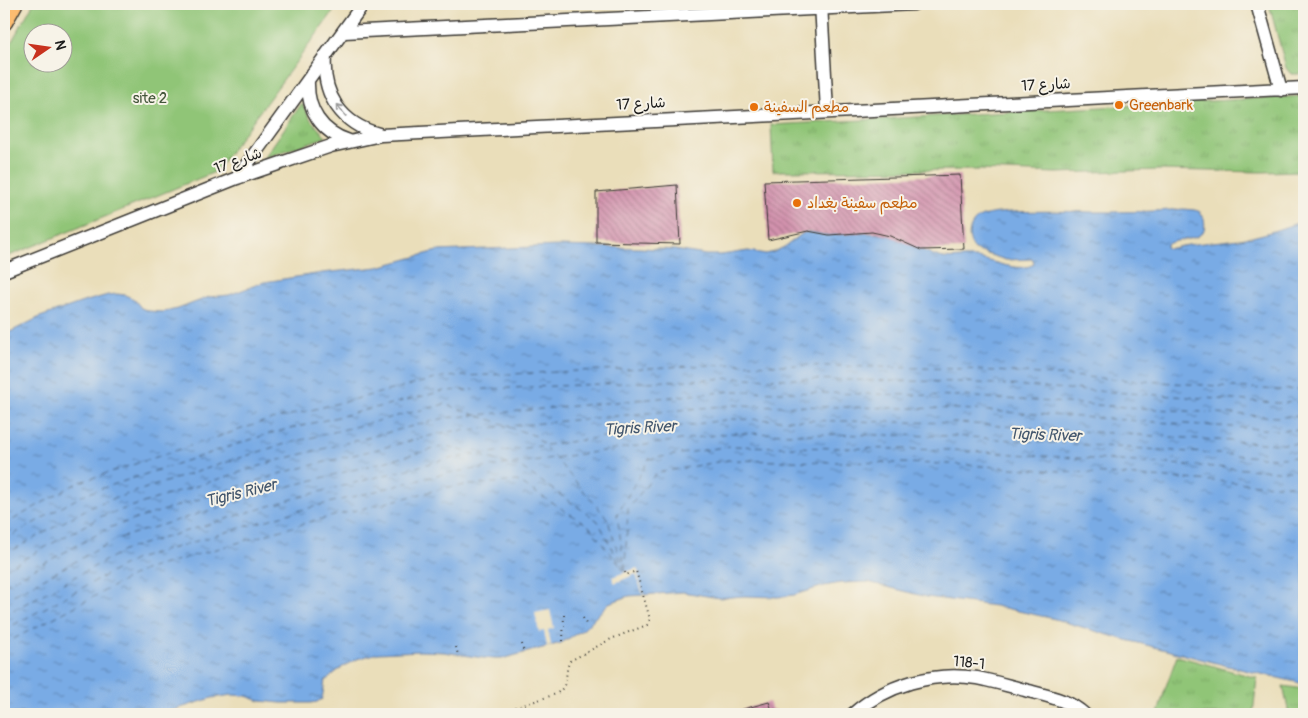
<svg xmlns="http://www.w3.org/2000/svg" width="1308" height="718" font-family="Pangolin,'Playpen Sans Arabic',sans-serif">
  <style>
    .grass { fill: url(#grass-tufts); stroke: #56704a }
    .park { fill: #90c577; stroke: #56704a; fill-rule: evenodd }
    .water { fill: url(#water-ripples); stroke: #4a6480 }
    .pier { fill: #eadeba }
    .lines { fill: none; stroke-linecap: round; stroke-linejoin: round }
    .ferry { stroke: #41556c; stroke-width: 1; stroke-dasharray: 6 5; stroke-linecap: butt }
    .building { fill: url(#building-back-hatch) }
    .minor-casing { stroke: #3b3934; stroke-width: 15 }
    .major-casing { stroke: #3b3934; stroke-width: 19 }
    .path { stroke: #3b3934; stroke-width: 2; stroke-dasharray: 1 4; stroke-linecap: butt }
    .minor { stroke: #fff; stroke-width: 12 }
    .major { stroke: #fdbc6f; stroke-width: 16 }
    .oneway { stroke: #999 }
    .food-dot { fill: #e8710a; stroke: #f7f3e8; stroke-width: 2 }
    .labels { text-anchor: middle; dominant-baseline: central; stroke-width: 4; stroke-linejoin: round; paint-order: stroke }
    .street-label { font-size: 15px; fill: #1c1c1c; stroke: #f7f3e8 }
    .park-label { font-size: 15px; fill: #45573c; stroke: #f7f3e8 }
    .food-label { font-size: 15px; fill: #c56008; stroke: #f7f3e8; text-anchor: start }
    .water-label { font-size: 16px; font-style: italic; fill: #41556c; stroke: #f7f3e8 }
  </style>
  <defs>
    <pattern id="grass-tufts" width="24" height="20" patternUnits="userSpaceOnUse" patternTransform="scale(1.25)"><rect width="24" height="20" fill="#90c577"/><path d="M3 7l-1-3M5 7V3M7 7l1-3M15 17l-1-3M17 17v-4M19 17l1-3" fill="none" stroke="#7ca966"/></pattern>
    <pattern id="water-ripples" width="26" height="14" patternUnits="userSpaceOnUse" patternTransform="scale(1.25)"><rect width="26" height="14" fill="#79abe5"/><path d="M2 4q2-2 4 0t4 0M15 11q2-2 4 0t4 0" fill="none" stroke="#628ab9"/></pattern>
    <pattern id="building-back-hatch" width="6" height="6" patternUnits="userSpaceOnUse" patternTransform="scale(1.25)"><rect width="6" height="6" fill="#d292ad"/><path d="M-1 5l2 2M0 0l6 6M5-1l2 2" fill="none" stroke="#aa768c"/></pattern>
  </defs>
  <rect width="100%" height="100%" fill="#f7f3e8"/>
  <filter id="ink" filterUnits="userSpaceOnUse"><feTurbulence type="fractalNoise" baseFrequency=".02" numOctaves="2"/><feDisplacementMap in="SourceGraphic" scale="10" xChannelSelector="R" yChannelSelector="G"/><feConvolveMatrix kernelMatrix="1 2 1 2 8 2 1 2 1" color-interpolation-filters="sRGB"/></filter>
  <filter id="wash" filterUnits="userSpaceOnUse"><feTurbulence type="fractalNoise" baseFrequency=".0096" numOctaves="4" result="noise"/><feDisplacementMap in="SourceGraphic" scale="20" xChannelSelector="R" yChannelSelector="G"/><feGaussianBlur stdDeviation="1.12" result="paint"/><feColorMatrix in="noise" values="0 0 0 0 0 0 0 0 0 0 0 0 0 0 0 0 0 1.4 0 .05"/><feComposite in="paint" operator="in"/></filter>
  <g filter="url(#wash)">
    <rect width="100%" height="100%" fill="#eadeba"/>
    <!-- grass -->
    <path class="grass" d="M 1269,4 L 1304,4 L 1304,74 L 1291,74 L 1286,68 Z
      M 1304,96 L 1304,171 L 1261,172 L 1160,170 L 1056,173 L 980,170 L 773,171 L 771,125 Z
      M 302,103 L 311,120 L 326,137 L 264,158 Z
      M 1177,656 L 1257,678 L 1253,714 L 1158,714 L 1165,689 Z
      M 1283,686 L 1304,689 L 1304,714 L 1289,714 Z"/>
    <!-- park -->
    <path class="park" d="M 33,4 L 339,4 L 215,172 L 4,258 L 4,55 ZM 32,32 L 62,32 L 62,62 L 32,62 Z"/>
    <!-- water -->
    <path class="water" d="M 1184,209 C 1189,210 1195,209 1200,212 C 1205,216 1207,230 1201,234 C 1191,242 1176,238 1166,245 L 1166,247 L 1168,249 C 1196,242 1224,242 1252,237 C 1270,233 1287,226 1304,221 L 1304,684 L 1240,669 L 1115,637 L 1055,619 L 995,606 L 927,597 L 868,582 L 841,583 L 824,586 L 794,595 L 778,597 L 744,596 L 719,598 L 683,592 L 629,596 L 609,603 L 584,629 L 561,643 L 505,658 L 483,658 L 444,652 L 420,651 L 378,653 L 357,659 L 341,668 L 325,681 L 322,699 L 317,702 L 310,703 L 281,703 L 260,701 L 246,696 L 232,695 L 212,698 L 161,714 L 4,714 L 4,335 L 40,317 L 83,302 L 108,295 L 117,294 L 125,295 L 134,299 L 141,308 L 149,311 L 163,312 L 178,309 L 209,297 L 229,295 L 264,282 L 322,273 L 378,267 L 437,251 L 558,246 L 641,248 L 675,250 L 706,255 L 721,255 L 748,251 L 766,254 L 774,252 L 786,246 L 803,233 C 812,230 819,235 829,235 C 850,235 869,230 890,236 C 906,241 920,250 936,256 C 949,261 960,257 974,258 C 991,259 1018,274 1034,264 L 1033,259 L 1006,260 L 975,250 C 965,239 968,221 983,216 C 992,213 1001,213 1010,212 C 1037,211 1064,211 1091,212 C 1122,212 1153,212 1184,209 Z"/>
    <!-- pier -->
    <path class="pier" d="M 637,568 L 639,573 L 638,574 L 644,595 L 643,595 L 636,574 L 615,583 L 612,577 Z
      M 550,610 L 554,628 L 548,630 L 551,645 L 547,646 L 544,631 L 539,632 L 535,613 Z"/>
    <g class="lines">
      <!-- ferry -->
      <path class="ferry" d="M 479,416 L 506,425
        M 509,427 L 536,436 L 607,518 L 623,567
        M 4,525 L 77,483 L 263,422 L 443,377 L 736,364 L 965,369 L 1278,390 L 1304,389
        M 4,540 L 85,494 L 268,434 L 444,391 L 735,378 L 963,382 L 1278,403 L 1304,402
        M 4,555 L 94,505 L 274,447 L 445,404 L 475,415
        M 625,569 L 628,509 L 656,473 L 728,460 L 951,464 L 1276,485 L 1304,485
        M 4,570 L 102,516 L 279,460 L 445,418 L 734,391 L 961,396 L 1277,417 L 1304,416
        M 625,572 L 617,514 L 649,459 L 730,446 L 953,450 L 1276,471 L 1304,471
        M 4,585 L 111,527 L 285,472 L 446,432 L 733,405 L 959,409 L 1277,430 L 1304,430
        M 4,600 L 119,538 L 290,486 L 446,446 L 522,468 L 598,521 L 623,570
        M 4,615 L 127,549 L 296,498 L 447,459 L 732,419 L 957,423 L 1277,444 L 1304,444
        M 4,630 L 136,559 L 301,510 L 447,473 L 730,433 L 955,436 L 1277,458 L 1304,457
        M 4,644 L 144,570 L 306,523 L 448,487 L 517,481 L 588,525 L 625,572"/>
    </g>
    <g id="blocks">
      <!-- building -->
      <path class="building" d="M 960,175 L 964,249 L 921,250 L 890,236 L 872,232 L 829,235 L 808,231 L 768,240 L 764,181 Z
        M 677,185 L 680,244 L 596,242 L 596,192 Z
        M 769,702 L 772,710 L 775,709 L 776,714 L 737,714 L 736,711 Z"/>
    </g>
  </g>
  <g filter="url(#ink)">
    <use href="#blocks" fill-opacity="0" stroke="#3b3934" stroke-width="1"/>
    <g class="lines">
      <!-- minor casing -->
      <g class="minor-casing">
        <path id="minor" d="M 821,4 L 827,111
          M 1257,4 L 1281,90
          M 344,32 L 914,4
          M 325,56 C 322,95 341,124 379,134
          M 308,81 C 307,110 321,132 349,141
          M 237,178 L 363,4
          M 4,271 L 237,178 L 331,146 L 381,135 L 1304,88
          M 853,714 C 886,685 933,671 977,678 C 993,681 1009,686 1025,690 C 1046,696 1068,699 1084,714"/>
      </g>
      <!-- major casing -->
      <g class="major-casing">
        <path id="major" d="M 4,22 L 14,4"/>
      </g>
      <!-- path -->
      <path class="path" d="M 583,618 L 587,626
        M 563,641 L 564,615
        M 522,644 L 524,653
        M 456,647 L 458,655
        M 431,714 L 502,712 L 556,694 C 571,684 563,674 570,661 L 611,639 L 647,625 L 650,619 L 636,571 L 626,575 L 625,572"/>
      <!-- minor -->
      <use href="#minor" class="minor"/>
      <!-- major -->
      <use href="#major" class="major"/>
    </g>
    <!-- one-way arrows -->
    <defs><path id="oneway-shaft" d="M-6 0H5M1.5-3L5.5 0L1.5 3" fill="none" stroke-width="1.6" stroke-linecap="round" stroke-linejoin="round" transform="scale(1.25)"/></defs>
    <use class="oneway" href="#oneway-shaft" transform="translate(341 110) rotate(-129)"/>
  </g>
  <!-- markers -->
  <g class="food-dot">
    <circle cx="1119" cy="105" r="5"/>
    <circle cx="754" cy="107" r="5"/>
    <circle cx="797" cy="203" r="5"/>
  </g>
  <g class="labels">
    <!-- street labels -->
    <g class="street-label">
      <text transform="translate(1046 85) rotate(-3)">شارع 17</text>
      <text transform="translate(641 104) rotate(-3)">شارع 17</text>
      <text transform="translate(238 161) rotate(-20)">شارع 17</text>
      <text transform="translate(969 663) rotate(6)">118-1</text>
    </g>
    <!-- park labels -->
    <g class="park-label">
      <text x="150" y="98">site 2</text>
    </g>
    <!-- food labels -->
    <g class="food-label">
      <text x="1129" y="105">Greenbark</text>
      <text x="764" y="107">مطعم السفينة</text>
      <text x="807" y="203">مطعم سفينة بغداد</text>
    </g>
    <!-- water labels -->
    <g class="water-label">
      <text transform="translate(640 428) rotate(-3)">Tigris River</text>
      <text transform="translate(1045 435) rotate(2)">Tigris River</text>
      <text transform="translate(241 493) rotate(-14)">Tigris River</text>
    </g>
  </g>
  <!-- margin -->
  <rect width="1308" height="718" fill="none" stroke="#f7f3e8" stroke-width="20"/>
  <!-- north arrow -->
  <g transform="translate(48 48) rotate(77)"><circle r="24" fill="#f7f3e8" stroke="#9f9d96"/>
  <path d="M0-4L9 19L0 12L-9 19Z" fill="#c8321e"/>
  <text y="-8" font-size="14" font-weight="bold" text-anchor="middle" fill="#1c1c1c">N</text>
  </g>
</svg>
